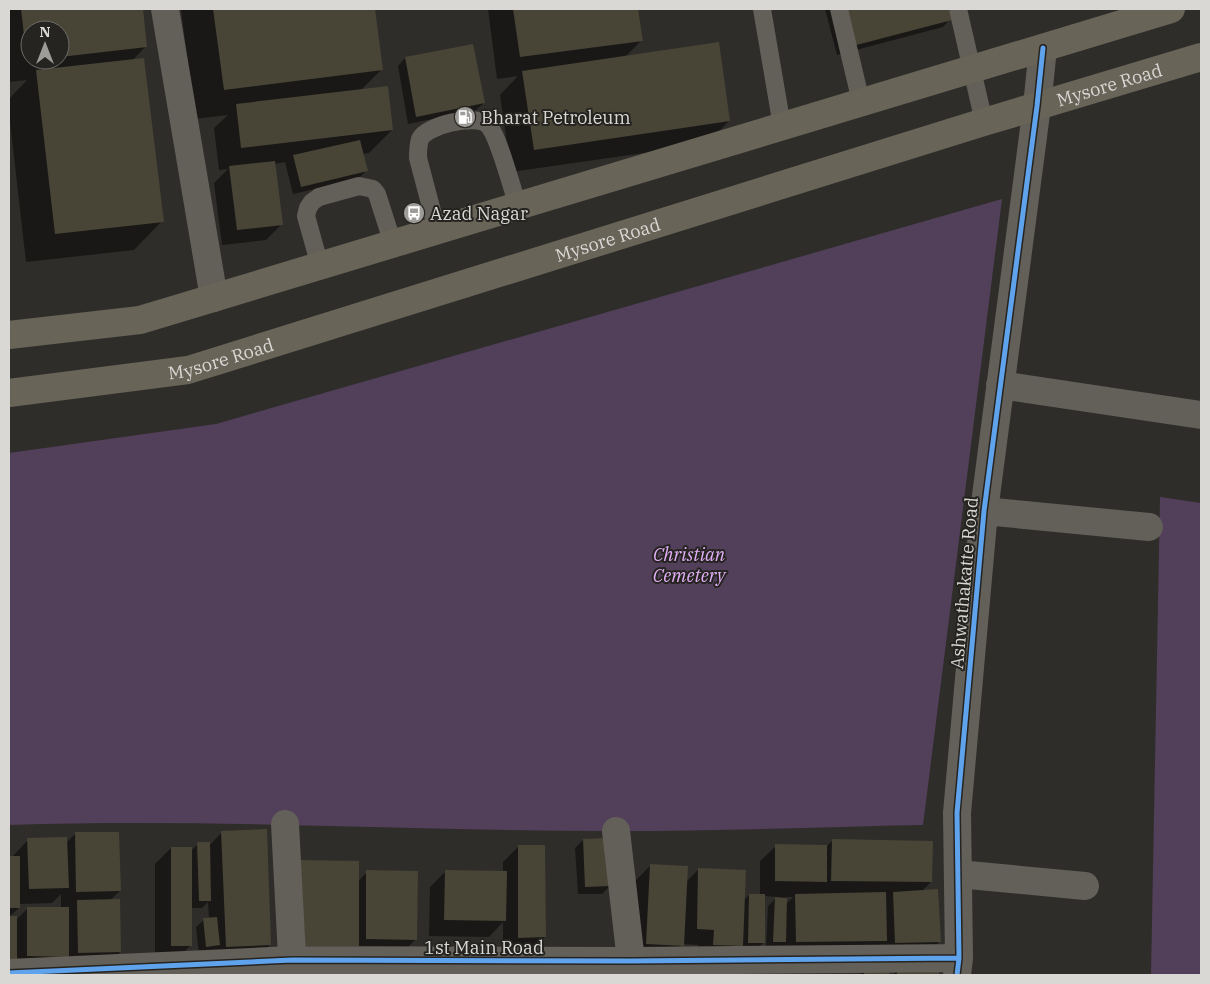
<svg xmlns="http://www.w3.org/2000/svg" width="1210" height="984" font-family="'IBM Plex Serif',serif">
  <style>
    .green { fill: #523f5a }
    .shadow { fill: #0007; fill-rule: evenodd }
    .building { fill: #484436 }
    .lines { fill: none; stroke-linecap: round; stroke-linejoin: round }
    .service { stroke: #635f59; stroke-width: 18 }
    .minor { stroke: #635f59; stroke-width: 28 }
    .trunk { stroke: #686458; stroke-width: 28 }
    .cycleway-casing { stroke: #262420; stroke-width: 8 }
    .cycleway { stroke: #60a3ed; stroke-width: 5 }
    .labels { text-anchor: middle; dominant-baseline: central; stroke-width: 4; stroke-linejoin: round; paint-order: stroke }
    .street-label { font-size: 18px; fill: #d9d8d5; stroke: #262420 }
    .poi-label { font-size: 18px; fill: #d9d8d5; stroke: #262420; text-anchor: start }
    .park-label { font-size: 18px; font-style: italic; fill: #e1aef7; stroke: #262420 }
  </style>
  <rect width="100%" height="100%" fill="#2f2d2a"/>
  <!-- green -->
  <path class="green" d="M 1002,199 L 923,825 C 821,827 718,831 615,831 C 413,831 211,818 9,825 L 9,453 L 216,424 Z
    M 1160,497 L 1201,503 L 1201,975 L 1151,975 Z"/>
  <!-- shadow -->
  <path class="shadow" d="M 9,9 L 142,9 L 146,46 L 132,61 L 162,221 L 134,250 L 26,262 L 9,113 L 9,99 L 27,80 L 9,82 ZM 30,30 L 60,30 L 60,60 L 30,60 Z
    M 181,9 L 374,9 L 381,70 L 360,91 L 392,130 L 369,153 L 362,154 L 366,171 L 358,179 L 293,194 L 285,162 L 274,164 L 282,224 L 266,240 L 222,245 L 214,183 L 228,169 L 219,170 L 214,128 L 228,115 L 195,119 Z
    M 488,9 L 637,9 L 641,41 L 625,57 L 729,121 L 706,144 L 511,172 L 500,95 L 518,76 L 497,79 Z
    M 825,9 L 948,9 L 950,19 L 943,27 L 837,55 Z
    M 405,58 L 484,103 L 476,110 L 408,124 L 398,66 Z
    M 222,832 L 270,945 L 254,960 L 199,954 L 196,927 L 204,920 L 209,919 L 208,902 L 202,908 L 191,908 L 191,945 L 175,961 L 155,961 L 155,864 L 171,848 L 191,851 L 198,844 L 209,846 Z
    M 75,834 L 120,891 L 110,900 L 120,952 L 104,968 L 9,966 L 9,857 L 12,857 L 28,840 L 66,843 ZM 61,894 L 61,908 L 28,908 L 16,920 L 9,917 L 19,908 L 19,904 L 52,903 Z
    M 583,840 L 610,886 L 602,894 L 578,894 L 575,848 Z
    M 832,841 L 931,882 L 921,892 L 940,941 L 924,957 L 766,949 L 768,906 L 777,897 L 764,896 L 764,942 L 756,950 L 698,960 L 698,945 L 683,944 L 667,962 L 631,959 L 635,881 L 651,865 L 686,882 L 699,869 L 743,901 L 749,895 L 760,895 L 760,861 L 776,846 L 826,847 ZM 786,897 L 793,897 L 786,904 Z
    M 518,847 L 545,937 L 529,953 L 503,953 L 503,922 L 489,937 L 429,936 L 430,887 L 446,871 L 503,872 L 503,862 Z
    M 367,872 L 416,939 L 400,955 L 283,961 Z
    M 692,967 L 746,969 L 745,975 L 683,975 Z
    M 938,969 L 938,975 L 892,975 L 898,970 Z
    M 447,970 L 507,970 L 507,975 L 442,975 Z
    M 864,970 L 888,970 L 888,975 L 859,975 Z
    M 649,971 L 681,972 L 681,975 L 645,975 Z
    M 306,972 L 363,972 L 363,975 L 302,975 Z
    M 853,974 L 853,975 L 828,975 Z"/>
  <!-- building -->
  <path class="building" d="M 21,9 L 143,9 L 147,47 L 60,57 L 60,30 L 30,30 L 30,60 L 27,61 Z
    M 213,9 L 375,9 L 383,70 L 224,90 Z
    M 513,9 L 638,9 L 643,41 L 520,57 Z
    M 834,9 L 949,9 L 952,20 L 845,48 Z
    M 719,42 L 730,121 L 534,150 L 522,71 Z
    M 473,44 L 485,103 L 416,117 L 405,57 Z
    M 144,58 L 164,222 L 55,234 L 36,70 Z
    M 388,86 L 393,130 L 241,148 L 236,104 Z
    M 360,140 L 368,171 L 301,187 L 293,155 Z
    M 275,161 L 283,225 L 237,230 L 229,166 Z
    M 267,829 L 271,945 L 226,947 L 221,831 Z
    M 75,832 L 119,832 L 121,891 L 76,892 Z
    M 67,837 L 69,888 L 29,889 L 27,838 Z
    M 609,838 L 611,886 L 585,887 L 583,839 Z
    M 832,839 L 933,841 L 932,882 L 831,881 Z
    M 197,842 L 210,842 L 211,901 L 199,901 Z
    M 775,844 L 827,845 L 827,882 L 775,881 Z
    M 518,845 L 545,845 L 546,937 L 518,938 Z
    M 171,847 L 192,847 L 192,946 L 171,946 Z
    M 9,856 L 20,856 L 20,908 L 9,908 Z
    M 299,860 L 359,861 L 359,946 L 298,946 Z
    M 650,864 L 688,866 L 684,946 L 646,944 Z
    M 698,868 L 746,870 L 743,946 L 713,945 L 714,930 L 697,929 Z
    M 366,870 L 418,871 L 417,940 L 366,939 Z
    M 445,870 L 507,871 L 506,921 L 444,920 Z
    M 938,889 L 941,942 L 895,943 L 893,892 Z
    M 886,892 L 887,941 L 796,942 L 795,894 Z
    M 749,894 L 765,894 L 765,943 L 748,943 Z
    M 775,897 L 787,898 L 786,942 L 773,942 Z
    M 120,899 L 121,952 L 78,953 L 77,900 Z
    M 27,907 L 69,907 L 69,957 L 27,956 Z
    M 9,916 L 17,916 L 17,959 L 9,959 Z
    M 217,917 L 220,945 L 206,947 L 203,918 Z
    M 691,965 L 747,968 L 747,975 L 691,975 Z
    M 897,968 L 939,968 L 939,975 L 897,975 Z
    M 864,969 L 889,969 L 889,975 L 864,975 Z
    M 305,971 L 364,971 L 364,975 L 305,975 Z"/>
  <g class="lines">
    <!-- service -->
    <path class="service" d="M 762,9 L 782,126
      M 839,9 L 861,102
      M 958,9 L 984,122
      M 437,230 L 418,158 C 418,152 418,145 420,139 C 427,125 475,114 487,124 C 498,133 512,189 518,206
      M 320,266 L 306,216 L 308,208 L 312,202 L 319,197 L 359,186 L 373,189 L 377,194 L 393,244"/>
    <!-- minor -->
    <path class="minor" d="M 165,9 L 214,298
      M 1000,385 L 1201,415
      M 984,511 L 1149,527
      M 285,824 L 293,975
      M 616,831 L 631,961 L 631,975
      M 958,874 L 1085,886
      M 9,973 L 292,960 L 631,961 L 959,958
      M 957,975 L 959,958 L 957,813 L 984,511 L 1037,106 L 1043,48"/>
    <!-- trunk -->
    <g class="trunk">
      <path d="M 9,335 L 140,320 L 1171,9"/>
      <path id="s1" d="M 9,393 L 188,370 L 984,122 L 1201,57"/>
    </g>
    <!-- cycleway casing -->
    <g class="cycleway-casing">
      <path id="cycleway" d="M 9,973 L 292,960 L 631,961 L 959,958
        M 957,975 L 959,958 L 957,813 L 984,511 L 1037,106 L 1043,48"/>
    </g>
    <!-- cycleway -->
    <use href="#cycleway" class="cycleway"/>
  </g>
  <!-- icons -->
  <defs>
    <g id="fuel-disc" transform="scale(1.125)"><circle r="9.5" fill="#9e9c99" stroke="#262420"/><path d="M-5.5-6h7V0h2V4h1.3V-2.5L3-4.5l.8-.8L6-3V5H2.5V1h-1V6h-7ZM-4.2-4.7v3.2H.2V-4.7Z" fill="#fff"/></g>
    <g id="bus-disc" transform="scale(1.125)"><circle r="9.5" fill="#9e9c99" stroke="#262420"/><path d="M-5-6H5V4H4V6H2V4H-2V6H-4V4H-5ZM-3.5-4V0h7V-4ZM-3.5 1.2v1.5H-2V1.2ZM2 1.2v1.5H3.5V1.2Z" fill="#fff"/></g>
  </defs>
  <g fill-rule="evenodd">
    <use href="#fuel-disc" x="465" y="117"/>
    <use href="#bus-disc" x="414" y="213"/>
  </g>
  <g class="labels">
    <!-- street labels -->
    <g class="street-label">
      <text stroke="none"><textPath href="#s1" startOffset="1145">Mysore Road</textPath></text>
      <text stroke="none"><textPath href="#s1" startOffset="620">Mysore Road</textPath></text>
      <text stroke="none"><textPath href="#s1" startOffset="215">Mysore Road</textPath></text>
      <text transform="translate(964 583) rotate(-85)">Ashwathakatte Road</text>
      <text x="484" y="947">1st Main Road</text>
    </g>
    <!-- poi labels -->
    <g class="poi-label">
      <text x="481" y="117">Bharat Petroleum</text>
      <text x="430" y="213">Azad Nagar</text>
    </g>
    <!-- park labels -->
    <g class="park-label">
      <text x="689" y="554">Christian<tspan x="689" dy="21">Cemetery</tspan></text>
    </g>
  </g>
  <!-- border -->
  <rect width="1210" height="984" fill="none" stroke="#d9d8d5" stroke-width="20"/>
  <!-- north arrow -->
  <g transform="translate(45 45)"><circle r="24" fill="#262420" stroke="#6e6c68"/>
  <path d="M0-4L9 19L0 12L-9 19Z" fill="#9e9c99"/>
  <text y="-8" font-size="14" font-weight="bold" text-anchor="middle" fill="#d9d8d5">N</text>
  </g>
</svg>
